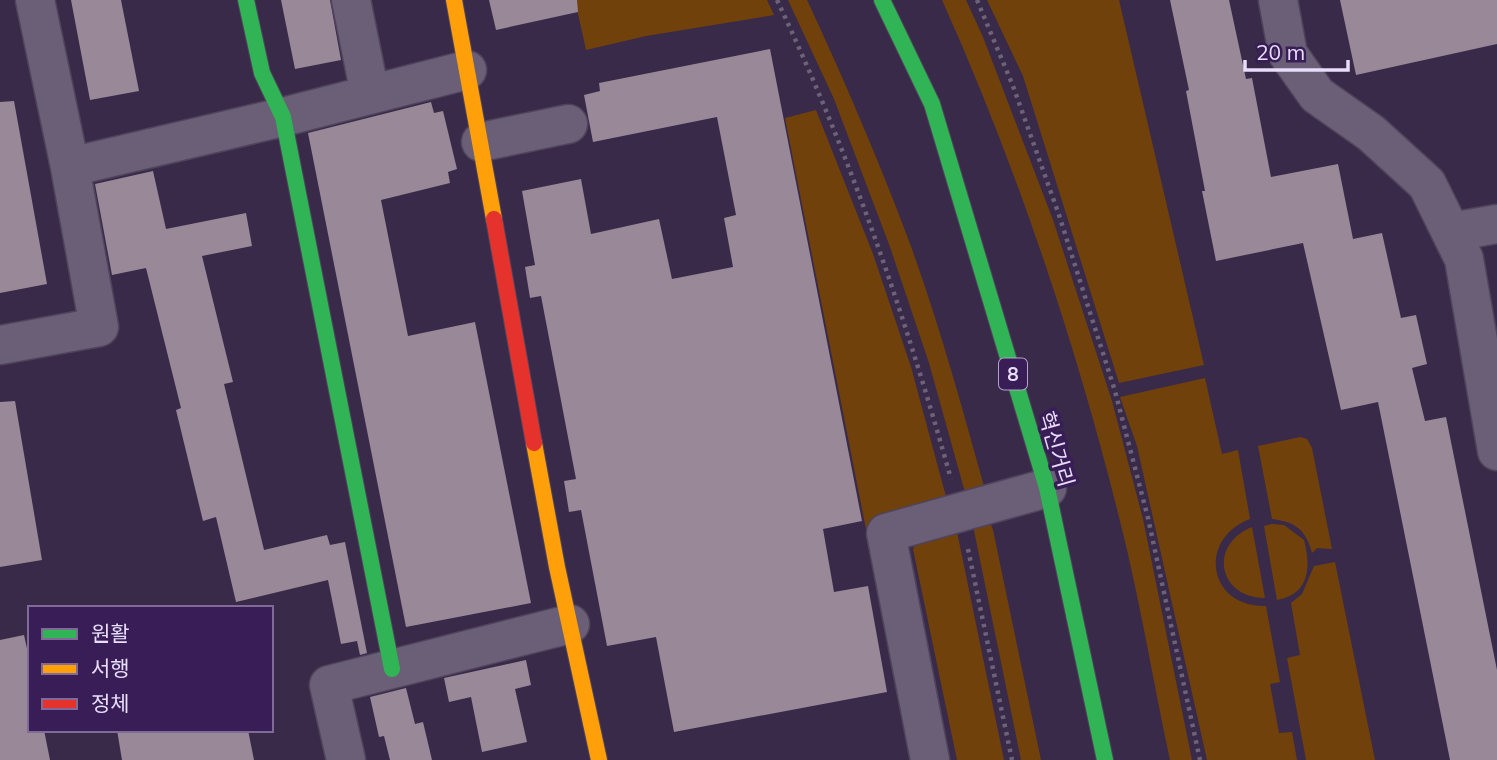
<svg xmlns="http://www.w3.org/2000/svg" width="1497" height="760" font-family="Mulish,'Noto Sans KR',sans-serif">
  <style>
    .green { fill: #71410b }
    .building { fill: #998898 }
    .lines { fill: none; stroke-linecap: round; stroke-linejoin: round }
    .street-casing { stroke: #50445d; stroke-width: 41 }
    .fast-casing { stroke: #50445d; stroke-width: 18 }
    .slow-casing { stroke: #50445d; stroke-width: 18 }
    .jam-casing { stroke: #50445d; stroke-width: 18 }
    .path { stroke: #6d6378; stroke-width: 4.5; stroke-dasharray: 3.5 5; stroke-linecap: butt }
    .street { stroke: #6a5f76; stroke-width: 38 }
    .fast { stroke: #30b455; stroke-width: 16 }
    .slow { stroke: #ff9f0a; stroke-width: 16 }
    .jam { stroke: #e5322d; stroke-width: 16 }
    .labels { text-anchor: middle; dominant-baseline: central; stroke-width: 7; stroke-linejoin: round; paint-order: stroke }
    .shield { fill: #391d56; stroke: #b4a3c9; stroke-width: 2 }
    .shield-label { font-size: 19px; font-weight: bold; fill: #e8ddfa }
    .street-label { font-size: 21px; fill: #e8ddfa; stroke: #391d56 }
  </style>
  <rect width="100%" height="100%" fill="#392a49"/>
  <!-- green -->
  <path class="green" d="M 575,0 L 767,0 L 774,15 L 646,36 L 586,50 Z
    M 788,0 L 807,0 C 844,79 878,159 909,241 C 939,323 962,407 985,490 L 966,496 L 929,363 L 890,247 L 834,99 Z
    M 942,0 L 966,0 L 983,37 L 1053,220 L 1112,401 L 1143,519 L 1192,760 L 1170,760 C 1153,681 1140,600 1120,521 C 1076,344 1017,167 942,0 Z
    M 987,0 L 1119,0 L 1204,365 L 1119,383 L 1023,76 Z
    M 816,110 L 873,254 L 911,367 L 948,504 L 866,529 L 785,118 Z
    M 1205,378 L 1222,454 L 1238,450 L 1250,519 C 1197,539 1208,608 1266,606 L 1280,682 L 1270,684 L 1279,733 L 1292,732 L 1297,760 L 1207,760 L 1137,446 L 1120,397 Z
    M 1300,437 L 1307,439 L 1312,448 L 1332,549 L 1317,548 L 1312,553 C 1306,530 1296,522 1272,519 L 1258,446 Z
    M 971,516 L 990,522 L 993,530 L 1041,760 L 1021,760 Z
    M 955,522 L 1004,760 L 957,760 L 913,549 L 918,538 Z
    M 1272,524 L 1284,525 L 1304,540 C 1311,567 1310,594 1277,600 L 1264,526 Z
    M 1252,527 L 1265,598 C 1218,598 1208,545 1252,527 Z
    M 1335,562 L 1375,760 L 1306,760 L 1287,658 L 1300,655 L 1291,603 L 1302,594 L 1314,566 Z"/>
  <!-- building -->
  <path class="building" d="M 71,0 L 121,0 L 139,91 L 90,100 Z
    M 281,0 L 330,0 L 341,60 L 295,69 Z
    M 489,0 L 577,0 L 578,12 L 496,30 Z
    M 1170,0 L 1229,0 L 1246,79 L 1252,78 L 1271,177 L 1338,164 L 1353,239 L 1382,233 L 1401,318 L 1416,315 L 1427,364 L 1412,368 L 1425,421 L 1446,417 L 1497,670 L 1497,760 L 1450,760 L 1378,402 L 1341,410 L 1303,243 L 1216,261 L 1202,191 L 1205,191 L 1186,91 L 1189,90 Z
    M 1340,0 L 1497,0 L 1497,44 L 1356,75 Z
    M 770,49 L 862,521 L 823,529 L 834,592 L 868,586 L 887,692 L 674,732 L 656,637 L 607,646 L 581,510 L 569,512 L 564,481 L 576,479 L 541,296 L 530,298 L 525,267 L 535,265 L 522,191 L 581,179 L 591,234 L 659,219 L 672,279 L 733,267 L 724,218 L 736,215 L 717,117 L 593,142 L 584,95 L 600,91 L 599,83 Z
    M 14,101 L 47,284 L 0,293 L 0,102 Z
    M 431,102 L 434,113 L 443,111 L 457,169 L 448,172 L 450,183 L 381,200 L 408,336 L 475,322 L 531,603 L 406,627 L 308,133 Z
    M 153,171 L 166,229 L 246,213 L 252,246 L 202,256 L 233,382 L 224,384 L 264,550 L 327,535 L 330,545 L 345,542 L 367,653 L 360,655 L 357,641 L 341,644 L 328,580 L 236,602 L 216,517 L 203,521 L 176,410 L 181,408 L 146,268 L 112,275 L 95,184 Z
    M 15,401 L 42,560 L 0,567 L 0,402 Z
    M 24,635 L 30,662 L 30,730 L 44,730 L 50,760 L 0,760 L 0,640 Z
    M 526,660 L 531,685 L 515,689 L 527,742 L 482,752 L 471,697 L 449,702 L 444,678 Z
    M 406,688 L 415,724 L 423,722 L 432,760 L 390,760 L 384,736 L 379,737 L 370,697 Z
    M 117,730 L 248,730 L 254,760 L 122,760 Z"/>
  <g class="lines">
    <!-- street casing -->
    <g class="street-casing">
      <path id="street" d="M 351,0 L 370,94
        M 1278,0 L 1288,54 L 1317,95 L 1371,133 L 1427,184 L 1464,259 L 1497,451
        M 481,142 L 568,124
        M 70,167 L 283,117 L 467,70
        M 1451,232 L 1497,224
        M 0,345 L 99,327 L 70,167 L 35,0
        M 346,760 L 329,685 L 570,624
        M 930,760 L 886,533 L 1047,488"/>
    </g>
    <!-- fast casing -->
    <g class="fast-casing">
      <path id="fast" d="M 246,0 L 262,73 L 283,117 L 392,669
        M 882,0 L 932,104 L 1047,488 L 1105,760"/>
    </g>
    <!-- slow casing -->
    <g class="slow-casing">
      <path id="slow" d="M 454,0 L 494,219
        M 534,443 L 557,567 L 599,760"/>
    </g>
    <!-- jam casing -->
    <g class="jam-casing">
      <path id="jam" d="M 494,219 L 534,443"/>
    </g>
    <!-- path -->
    <path class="path" d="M 777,0 C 850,154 905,315 951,479
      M 977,0 L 1013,86 L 1059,215 L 1115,391 L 1148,518 L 1200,760
      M 968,549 L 1012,760"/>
    <!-- street -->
    <use href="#street" class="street"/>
    <!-- fast -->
    <use href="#fast" class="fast"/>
    <!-- slow -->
    <use href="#slow" class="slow"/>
    <!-- jam -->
    <use href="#jam" class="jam"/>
  </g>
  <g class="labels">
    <!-- shield labels -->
    <rect class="shield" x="999" y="358.5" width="28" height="31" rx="5"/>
    <g class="shield-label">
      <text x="1013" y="374">8</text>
    </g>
    <!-- street labels -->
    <g class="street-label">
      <text transform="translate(1057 449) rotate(74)">혁신거리</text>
    </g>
  </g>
  <!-- legend -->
  <rect x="28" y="606" width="245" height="126" fill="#391d56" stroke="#7f6a98" stroke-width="2"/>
  <rect x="42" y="629" width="35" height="10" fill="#30b455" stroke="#7f6a98" stroke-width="2"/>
  <text x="91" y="641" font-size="21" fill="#e8ddfa">원활</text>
  <rect x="42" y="664" width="35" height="10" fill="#ff9f0a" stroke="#7f6a98" stroke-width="2"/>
  <text x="91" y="676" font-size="21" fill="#e8ddfa">서행</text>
  <rect x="42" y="699" width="35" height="10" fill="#e5322d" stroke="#7f6a98" stroke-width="2"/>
  <text x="91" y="711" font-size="21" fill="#e8ddfa">정체</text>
  <!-- scale -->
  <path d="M1245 60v10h103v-10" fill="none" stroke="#e8ddfa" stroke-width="3.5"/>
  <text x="1256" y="60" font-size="21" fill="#e8ddfa" stroke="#391d56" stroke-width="5" paint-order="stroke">20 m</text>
</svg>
